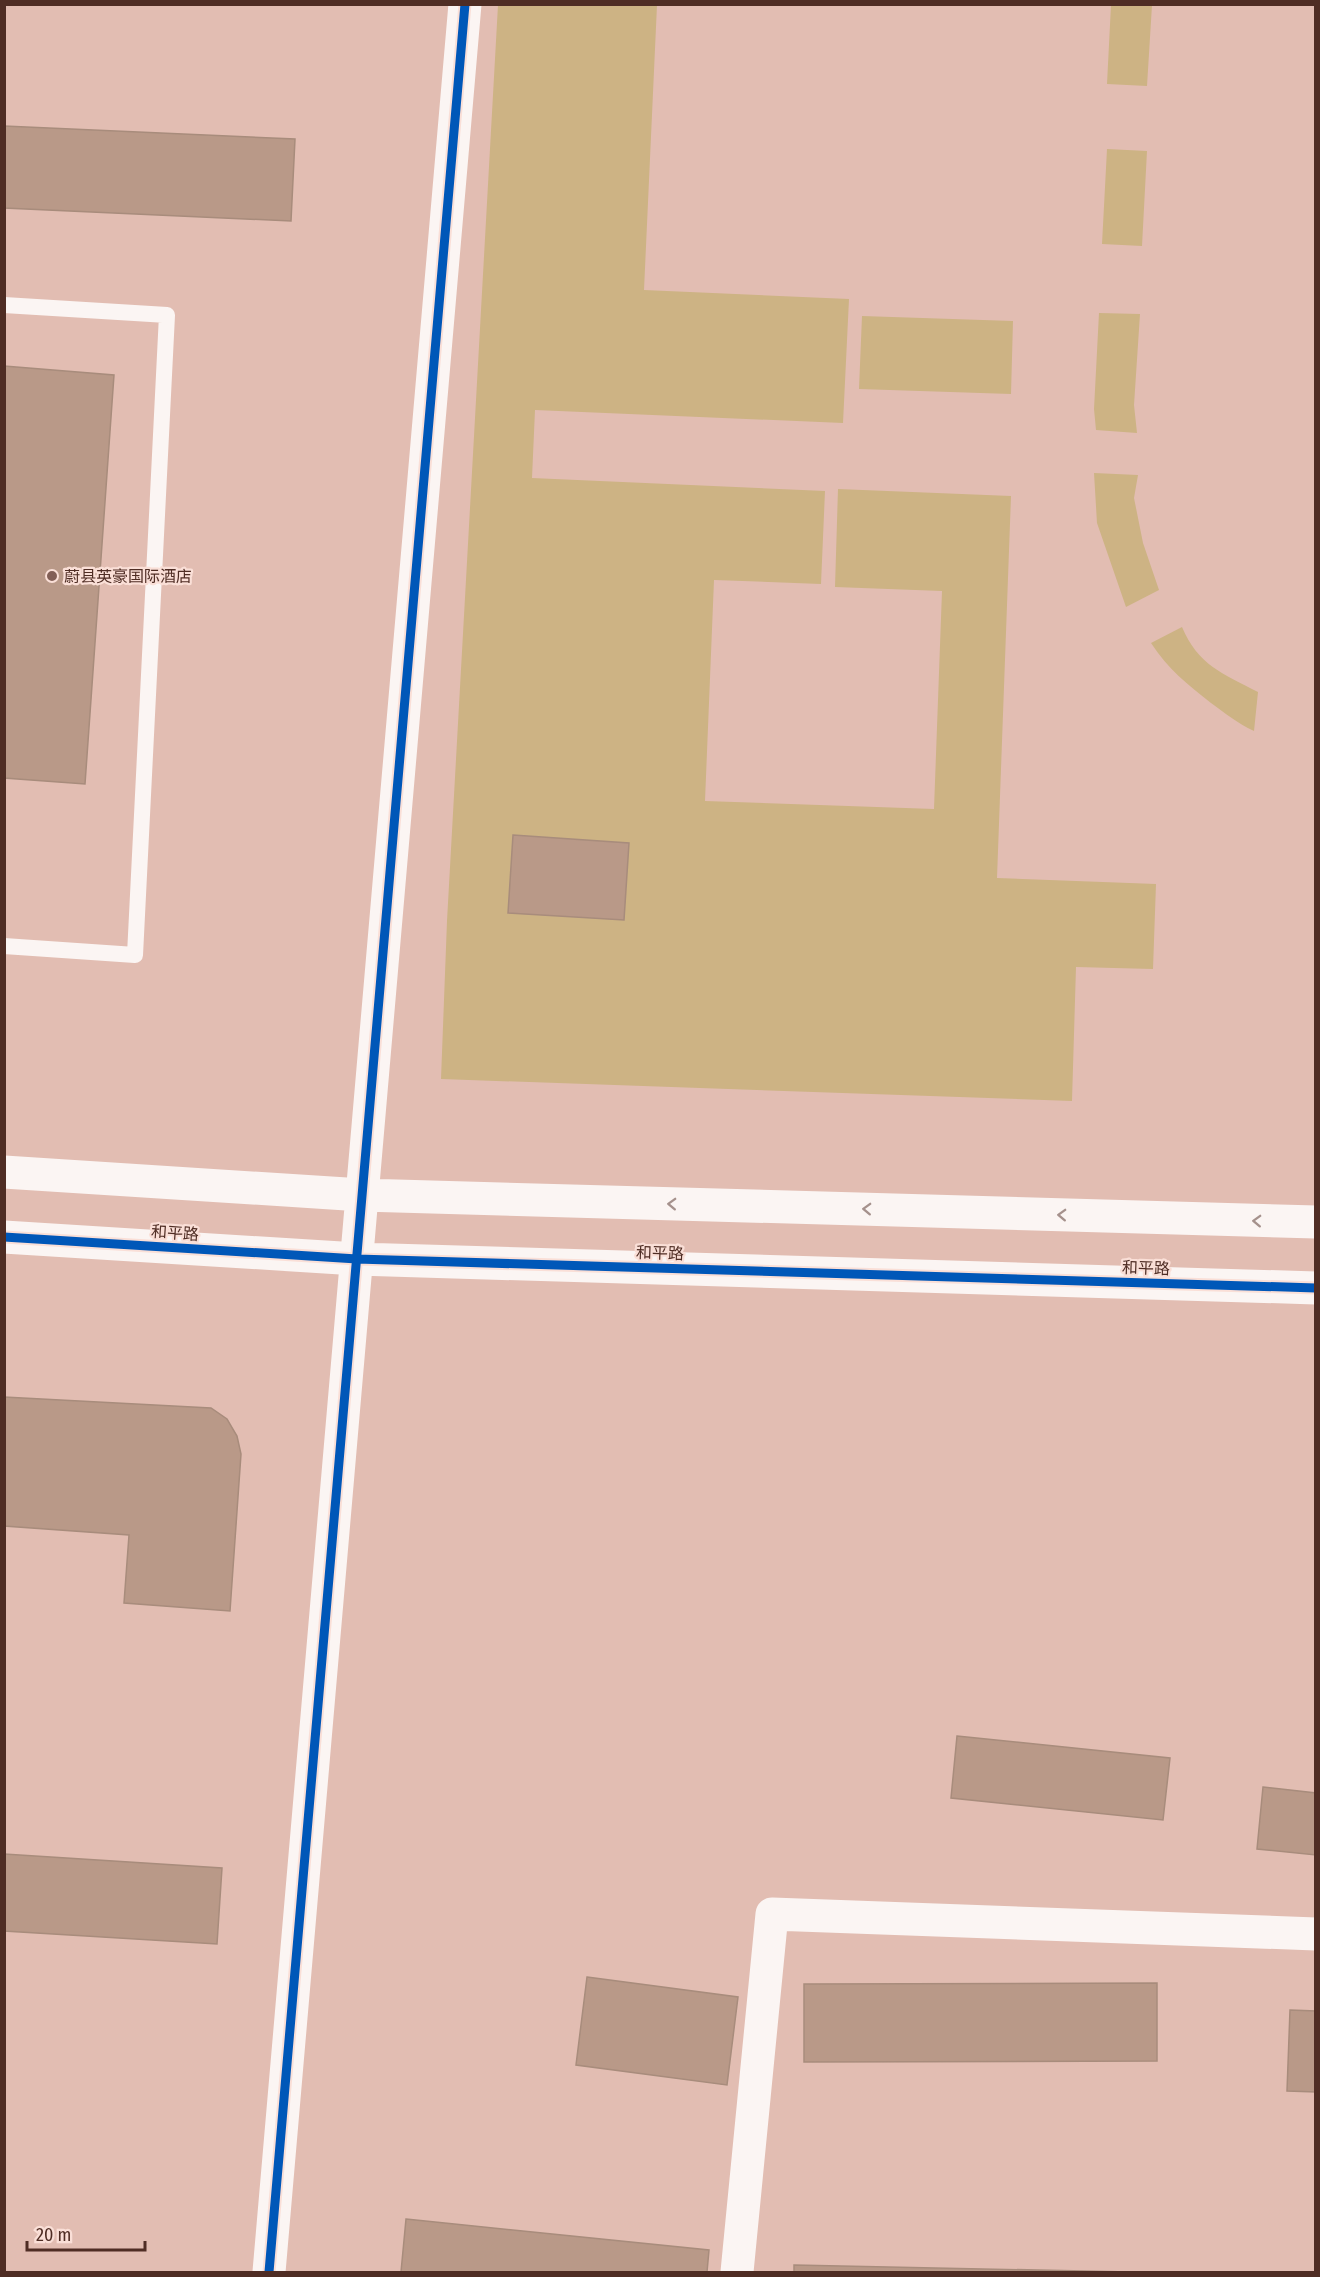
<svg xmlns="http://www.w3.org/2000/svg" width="1320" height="2277" font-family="'Fira Sans Condensed','Noto Sans SC',sans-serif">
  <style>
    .green { fill: #cdb384 }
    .building { fill: #b99988; stroke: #a88c7c; stroke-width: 1.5 }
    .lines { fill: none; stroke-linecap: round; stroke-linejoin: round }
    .service { stroke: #fbf5f3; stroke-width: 16 }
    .minor { stroke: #fbf5f3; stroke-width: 33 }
    .tertiary { stroke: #fbf5f3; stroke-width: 33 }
    .cycleway-casing { stroke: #fadfd7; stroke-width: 13 }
    .cycleway { stroke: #0057b8; stroke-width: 9 }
    .oneway { stroke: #a5918c }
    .poi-dot { fill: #825f56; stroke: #fadfd7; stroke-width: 2 }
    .labels { text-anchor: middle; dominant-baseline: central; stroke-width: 4.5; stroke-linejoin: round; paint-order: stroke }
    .poi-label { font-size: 16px; fill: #4f2d24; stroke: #fadfd7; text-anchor: start }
    .street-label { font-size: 16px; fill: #4f2d24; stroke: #fadfd7 }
  </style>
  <rect width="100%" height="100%" fill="#e2bdb2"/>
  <!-- green -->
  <path class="green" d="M 498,5 L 657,5 L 644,290 L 849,299 L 843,423 L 535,410 L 532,478 L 825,491 L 821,584 L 714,580 L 705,801 L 934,809 L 942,591 L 835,587 L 838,489 L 1011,496 L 997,878 L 1156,884 L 1153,969 L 1076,967 L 1072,1101 L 441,1079 L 447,921 Z
    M 1111,5 L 1152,5 L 1147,86 L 1107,84 Z
    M 1107,149 L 1147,151 L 1142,246 L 1102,244 Z
    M 1099,313 L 1140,314 L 1134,405 L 1137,433 L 1096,430 L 1094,409 Z
    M 862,316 L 1013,321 L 1011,394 L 859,389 Z
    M 1094,473 L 1138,475 L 1134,498 L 1143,543 L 1159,590 L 1126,607 L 1097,523 Z
    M 1182,627 C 1198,665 1223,674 1258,692 L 1254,731 C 1237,723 1225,713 1211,703 C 1187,684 1168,669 1151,643 Z"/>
  <!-- building -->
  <path class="building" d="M 4,126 L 295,139 L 291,221 L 4,208 Z
    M 4,366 L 114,375 L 85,784 L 4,778 Z
    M 513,835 L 629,843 L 624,920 L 508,913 Z
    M 4,1397 L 211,1408 L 227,1419 L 237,1436 L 241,1454 L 230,1611 L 124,1603 L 129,1535 L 4,1526 Z
    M 957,1736 L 1170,1758 L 1163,1820 L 951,1798 Z
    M 1263,1787 L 1316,1793 L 1316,1855 L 1257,1849 Z
    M 4,1854 L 222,1868 L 217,1944 L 4,1931 Z
    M 587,1977 L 738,1997 L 727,2085 L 576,2065 Z
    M 1157,1983 L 1157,2061 L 804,2062 L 804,1984 Z
    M 1290,2010 L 1316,2011 L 1316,2092 L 1287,2091 Z
    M 406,2219 L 709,2250 L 707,2272 L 401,2272 Z
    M 794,2265 L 1130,2272 L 794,2272 Z"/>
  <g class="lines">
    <!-- service -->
    <path class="service" d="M 4,305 L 167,315 L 135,955 L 4,946"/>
    <!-- minor -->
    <path class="minor" d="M 737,2272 L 772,1914 L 1316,1934"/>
    <!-- tertiary -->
    <path class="tertiary" d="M 4,1172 L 362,1195 L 1316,1222
      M 4,1237 L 357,1259 L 1316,1288
      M 269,2272 L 465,4"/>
    <!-- cycleway casing -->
    <g class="cycleway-casing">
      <path id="cycleway" d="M 4,1237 L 357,1259 L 1316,1288
        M 269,2272 L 465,4"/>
    </g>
    <!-- cycleway -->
    <use href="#cycleway" class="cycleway"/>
  </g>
  <!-- one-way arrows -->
  <defs><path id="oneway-chevron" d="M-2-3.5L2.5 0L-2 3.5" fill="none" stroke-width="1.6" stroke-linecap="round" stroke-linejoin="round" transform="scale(1.5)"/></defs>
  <g class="oneway">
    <use href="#oneway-chevron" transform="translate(672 1204) rotate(-178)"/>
    <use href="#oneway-chevron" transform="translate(867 1209) rotate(-178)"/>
    <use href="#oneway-chevron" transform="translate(1062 1215) rotate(-178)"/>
    <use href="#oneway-chevron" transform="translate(1257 1221) rotate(-178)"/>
  </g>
  <!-- markers -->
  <circle class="poi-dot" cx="52" cy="576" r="6"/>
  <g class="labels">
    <!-- poi labels -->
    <g class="poi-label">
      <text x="64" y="576">蔚县英豪国际酒店</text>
    </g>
    <!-- street labels -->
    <g class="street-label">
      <text transform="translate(175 1233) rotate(4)">和平路</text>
      <text transform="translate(660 1253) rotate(2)">和平路</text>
      <text transform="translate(1146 1268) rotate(2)">和平路</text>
    </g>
  </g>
  <!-- border -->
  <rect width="1320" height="2277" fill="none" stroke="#4f2d24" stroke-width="12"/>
  <!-- scale -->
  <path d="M27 2241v9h118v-9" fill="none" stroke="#4f2d24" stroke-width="3"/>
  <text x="36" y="2241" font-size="18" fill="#4f2d24" stroke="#fadfd7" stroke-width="4.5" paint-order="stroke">20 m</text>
</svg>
